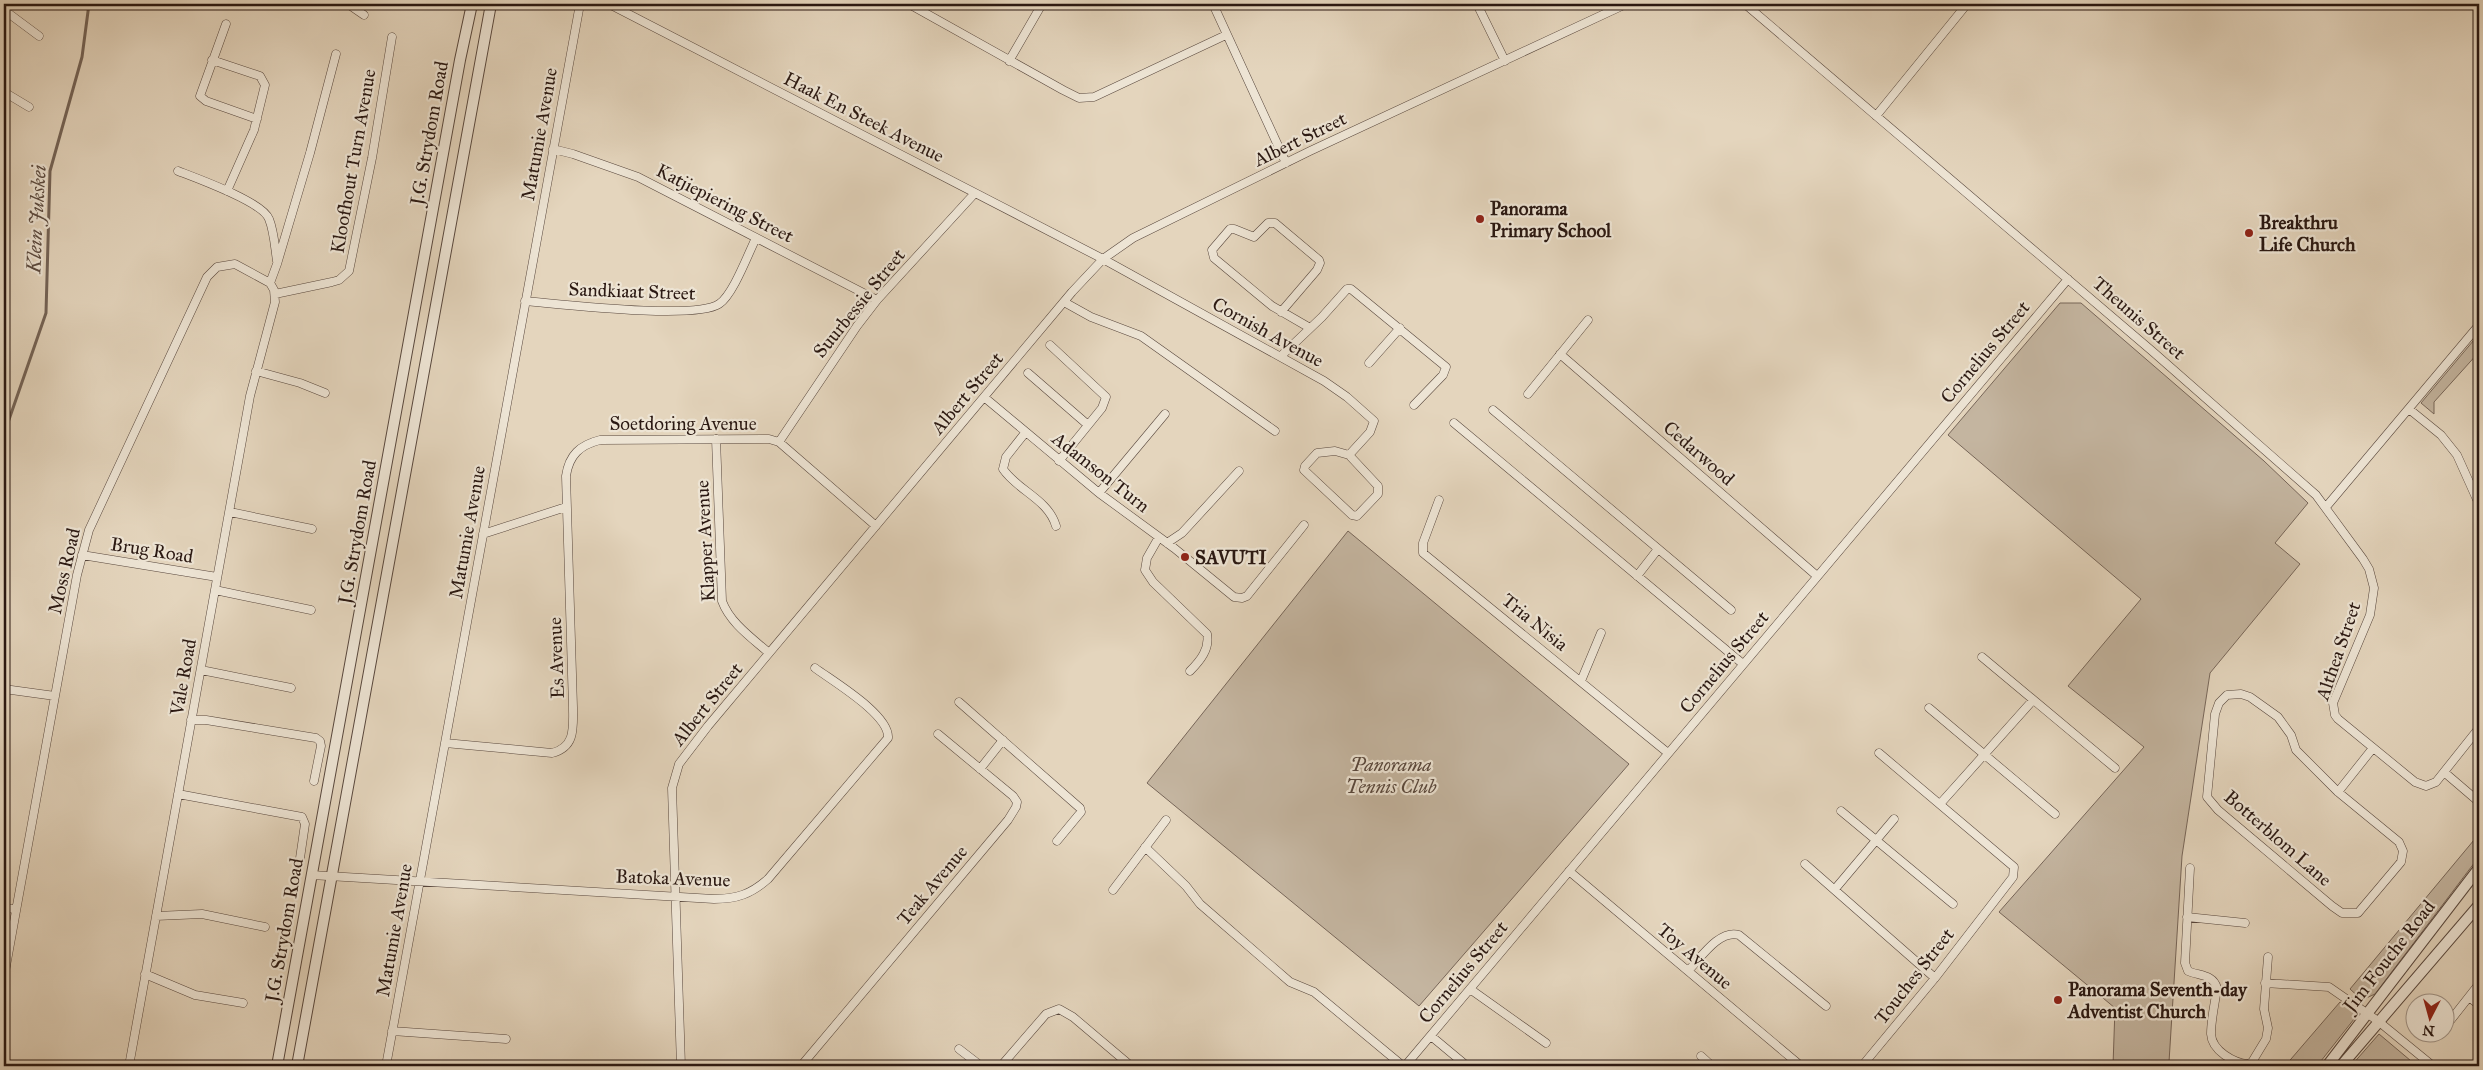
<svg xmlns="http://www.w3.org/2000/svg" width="2483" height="1070" font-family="'IM FELL Great Primer',serif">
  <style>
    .green { fill: #c4b5a0; stroke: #776659 }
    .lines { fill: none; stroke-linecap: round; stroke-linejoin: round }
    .stream { stroke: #746356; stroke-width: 3 }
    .minor-casing { stroke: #58473d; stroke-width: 9 }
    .tertiary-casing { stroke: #58473d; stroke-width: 12 }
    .minor { stroke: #ede4d4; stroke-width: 8 }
    .tertiary { stroke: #ede4d4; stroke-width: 10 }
    .poi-dot { fill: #8f2418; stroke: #ede4d4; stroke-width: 2 }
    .labels { text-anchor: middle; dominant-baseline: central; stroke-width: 4.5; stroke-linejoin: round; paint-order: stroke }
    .street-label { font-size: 19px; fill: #2a1812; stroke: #ede4d4 }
    .poi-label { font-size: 19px; font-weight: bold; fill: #2a1812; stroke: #ede4d4; text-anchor: start }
    .park-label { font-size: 19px; font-style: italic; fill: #58473d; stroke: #ede4d4 }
    .water-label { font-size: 20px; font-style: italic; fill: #5b4a3f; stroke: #ede4d4 }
  </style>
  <rect width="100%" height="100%" fill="#e4d5bd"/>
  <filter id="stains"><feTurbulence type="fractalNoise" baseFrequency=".004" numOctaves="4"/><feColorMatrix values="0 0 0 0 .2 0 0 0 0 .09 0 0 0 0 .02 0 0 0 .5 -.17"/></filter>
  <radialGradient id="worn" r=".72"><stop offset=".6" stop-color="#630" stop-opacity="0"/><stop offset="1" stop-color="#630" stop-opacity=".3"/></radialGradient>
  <!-- green -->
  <path class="green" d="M 2060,303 L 2081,303 L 2264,461 L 2308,503 L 2275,543 L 2300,564 L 2210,673 L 2182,856 L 2169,1062 L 2174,1066 L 2113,1066 L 2115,1008 L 1999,912 L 2144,747 L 2068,686 L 2141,599 L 1948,435 Z
    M 2479,334 L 2479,352 L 2434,402 L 2434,414 L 2421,403 Z
    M 1348,531 L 1629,764 L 1419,1006 L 1147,783 Z
    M 2479,834 L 2479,855 L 2475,862 L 2375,994 L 2362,1000 L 2350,989 Z
    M 2340,1002 L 2358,1014 L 2317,1066 L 2285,1066 Z
    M 2379,1034 L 2417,1066 L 2351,1066 Z"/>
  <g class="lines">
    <!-- stream -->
    <path class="stream" d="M 4,434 L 46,313 L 50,171 L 82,57 L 89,4"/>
    <!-- minor casing -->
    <g class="minor-casing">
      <path id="minor" d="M 348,4 L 364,15
        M 609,4 L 1103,259 L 1324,381 L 1347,397 L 1374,421 L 1370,432 L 1349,455
        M 909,4 L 1063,90 L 1079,98 L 1094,97 L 1226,35
        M 1213,4 L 1286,163
        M 1477,4 L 1505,61
        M 1745,4 L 2152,351 L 2316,495 L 2363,559 L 2369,569 L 2374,588 L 2370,615 L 2333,703 L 2335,715 L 2338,719 L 2415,782 L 2426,786 L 2436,782 L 2479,728
        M 4,10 L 39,36
        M 226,24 L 200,96 L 206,101 L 257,119
        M 212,60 L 260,76 L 265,85 L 254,130 L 227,191
        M 1009,61 L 1042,4
        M 4,92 L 29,107
        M 1876,116 L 1967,4
        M 553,149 L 573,154 L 638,177 L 877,300
        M 178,171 C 196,178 263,202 269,219 C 274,231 275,248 277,261
        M 270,283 L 277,264 L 310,153 L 336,54
        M 275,294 L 332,282 L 339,280 L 349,271 L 372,158 L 392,37
        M 525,301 C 561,304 695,320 719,304 C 733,295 748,254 756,238
        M 1064,302 L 1091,317 L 1141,336 L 1275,431
        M 1281,312 L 1317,270 L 1320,263 L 1319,260 L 1275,223 L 1268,223 L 1254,237 L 1234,229 L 1230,229 L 1212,250 L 1214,258 L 1272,306 L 1310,328
        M 1050,345 L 1106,397 L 1102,408 L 1059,461
        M 1560,354 L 1817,576
        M 1281,356 L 1322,317 L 1347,289 L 1351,289 L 1446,367 L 1443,375 L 1414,405
        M 1369,363 L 1400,328
        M 256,371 L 300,383 L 325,393
        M 1028,373 L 1088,425
        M 1528,394 L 1588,320
        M 984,397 L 1099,493 L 1174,548 L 1234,597 L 1242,598 L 1247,596 L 1304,525
        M 2409,409 L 2441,435 L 2457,455 L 2479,504
        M 1493,410 L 1731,610
        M 1454,423 L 1743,664
        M 1025,433 L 1006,457 L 1003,469 C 1018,491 1048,499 1056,526
        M 716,439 L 722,601 C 730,623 752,638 769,653
        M 779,442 L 857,326 L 877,300 L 975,193
        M 1335,451 L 1349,455 L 1378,486 L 1378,494 L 1357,516 L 1352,515 L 1304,470 L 1305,466 L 1317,453 Z
        M 1099,493 L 1165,414
        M 1439,500 L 1423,543 L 1423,553 L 1668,753
        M 2326,507 L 2479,325
        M 230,512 L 312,529
        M 483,534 L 566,507
        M 1159,537 L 1147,558 L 1145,570 L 1153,582 L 1207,634 C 1210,649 1200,661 1190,671
        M 1167,543 L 1182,533 L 1239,471
        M 82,555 L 217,577
        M 1637,576 L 1658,549
        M 215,590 L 311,610
        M 1982,657 L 2115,768
        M 201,670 L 291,688
        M 1581,681 L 1601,633
        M 4,689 L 55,696
        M 2241,694 L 2250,697 L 2278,717 L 2291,735 L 2296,750 L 2338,792 L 2399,842 L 2403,851 L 2401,862 L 2358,913 L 2342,913 L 2332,906 L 2218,810 L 2207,797 L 2215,714 L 2219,703 L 2227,695 Z
        M 959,702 L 1080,808 L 1081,812 L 1057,841
        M 1929,708 L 2055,814
        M 191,720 L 206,720 L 316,738 L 320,741 L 321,746 L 314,781
        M 445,743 L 552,753 C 576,747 573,727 573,707 L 566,476 C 569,455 580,445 600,440 L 769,439 L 779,442 L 876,526
        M 980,769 L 1003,740
        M 2444,772 L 2479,802
        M 2338,792 L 2373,748
        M 178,794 L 302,817 L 305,824 L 299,865
        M 1940,804 L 2033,700
        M 1841,811 L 1953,904
        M 1145,847 L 1186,886 L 1200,904 L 1290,982 L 1314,992 L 1403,1066
        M 1805,864 L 1935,978
        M 2190,868 L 2185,963 L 2188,971 C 2199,976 2213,974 2217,988 C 2215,1003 2211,1019 2211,1034 C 2212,1051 2234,1063 2248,1064 L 2252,1062 L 2266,1039 L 2268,1028 L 2264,1009 L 2268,957
        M 1569,871 L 1801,1066
        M 311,875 L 714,899 C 737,899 751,894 768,879 L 888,738 C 890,715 834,682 815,668
        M 1835,889 L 1894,819
        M 1113,890 L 1166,820
        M 4,908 L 16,909
        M 156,916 L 202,914 L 265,927
        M 2187,917 L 2245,923
        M 1688,971 C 1700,959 1719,929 1739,935 L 1826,1006
        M 145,974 L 195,995 L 243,1003
        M 4,977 L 77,575 L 89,530 L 207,277 L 217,267 L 235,264 L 270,283 L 274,290 L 275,302 L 250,396 L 129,1066
        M 2265,983 L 2329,987 L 2378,1021 L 2433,1066
        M 1470,989 L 1546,1043
        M 2469,997 L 2479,1005
        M 2446,1026 L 2479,984
        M 392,1031 L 506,1039
        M 2439,1034 L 2440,1032
        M 1431,1036 L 1467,1066
        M 959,1049 L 981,1066
        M 1701,1056 L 1712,1066
        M 386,1066 L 580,4
        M 681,1066 L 672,788 L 679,764 L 708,726 L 1072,292 L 1103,259 L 1133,238 L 1310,151 L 1626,4
        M 801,1066 L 1008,820 L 1016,807 L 1017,802 L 1013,796 L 938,734
        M 1001,1066 L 1046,1014 L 1059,1009 L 1073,1017 L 1131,1066
        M 1405,1066 L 2068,279
        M 1862,1066 L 1935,978 L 2013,877 L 2014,867 L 1879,753"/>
    </g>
    <!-- tertiary casing -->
    <g class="tertiary-casing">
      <path id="tertiary" d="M 277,1066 L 460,60 L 472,4
        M 297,1066 L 491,4
        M 2327,1066 L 2479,868
        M 2341,1066 L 2479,905"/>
    </g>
    <!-- minor -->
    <use href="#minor" class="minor"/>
    <!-- tertiary -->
    <use href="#tertiary" class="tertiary"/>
  </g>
  <!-- markers -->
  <g class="poi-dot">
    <circle cx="1480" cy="219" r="5"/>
    <circle cx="2249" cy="233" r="5"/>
    <circle cx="1185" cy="557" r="5"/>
    <circle cx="2058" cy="1000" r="5"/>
  </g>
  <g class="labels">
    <!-- street labels -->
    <g class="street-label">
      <text transform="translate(864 117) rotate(27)">Haak En Steek Avenue</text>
      <text transform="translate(429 133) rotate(-80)">J.G. Strydom Road</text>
      <text transform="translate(539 134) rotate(-80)">Matumie Avenue</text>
      <text transform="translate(1300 139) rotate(-26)">Albert Street</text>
      <text transform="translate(353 161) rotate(-80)">Kloofhout Turn Avenue</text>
      <text transform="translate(725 203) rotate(27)">Katjiepiering Street</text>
      <text transform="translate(632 291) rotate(2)">Sandkiaat Street</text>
      <text transform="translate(859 303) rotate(-51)">Suurbessie Street</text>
      <text transform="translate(2139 318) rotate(41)">Theunis Street</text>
      <text transform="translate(1268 332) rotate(29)">Cornish Avenue</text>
      <text transform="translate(1985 352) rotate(-50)">Cornelius Street</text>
      <text transform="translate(967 393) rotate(-50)">Albert Street</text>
      <text x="683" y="423">Soetdoring Avenue</text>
      <text transform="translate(1699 453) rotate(41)">Cedarwood</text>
      <text transform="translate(1101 472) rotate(38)">Adamson Turn</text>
      <text transform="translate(357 532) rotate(-80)">J.G. Strydom Road</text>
      <text transform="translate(467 532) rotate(-80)">Matumie Avenue</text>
      <text transform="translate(705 541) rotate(-93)">Klapper Avenue</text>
      <text transform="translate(152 550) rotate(9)">Brug Road</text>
      <text transform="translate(64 571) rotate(-77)">Moss Road</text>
      <text transform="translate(1535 622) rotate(39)">Tria Nisia</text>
      <text transform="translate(2338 651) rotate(-71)">Althea Street</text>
      <text transform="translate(556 658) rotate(-92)">Es Avenue</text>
      <text transform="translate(1724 662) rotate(-50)">Cornelius Street</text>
      <text transform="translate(183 677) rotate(-80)">Vale Road</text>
      <text transform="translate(707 704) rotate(-51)">Albert Street</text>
      <text transform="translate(2278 838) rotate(41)">Botterblom Lane</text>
      <text transform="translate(673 878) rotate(2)">Batoka Avenue</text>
      <text transform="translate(932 885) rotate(-50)">Teak Avenue</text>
      <text transform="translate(284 930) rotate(-80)">J.G. Strydom Road</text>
      <text transform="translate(394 930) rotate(-80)">Matumie Avenue</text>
      <text transform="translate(1695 956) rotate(40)">Toy Avenue</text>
      <text transform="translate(2389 956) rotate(-52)">Jim Fouche Road</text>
      <text transform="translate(1463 972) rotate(-50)">Cornelius Street</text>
      <text transform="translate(1914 976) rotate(-52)">Touches Street</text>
    </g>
    <!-- poi labels -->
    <g class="poi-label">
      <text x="1490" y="208">Panorama<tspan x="1490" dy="22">Primary School</tspan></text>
      <text x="2259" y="222">Breakthru<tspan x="2259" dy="22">Life Church</tspan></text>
      <text x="1195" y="557">SAVUTI</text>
      <text x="2068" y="989">Panorama Seventh-day<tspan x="2068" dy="22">Adventist Church</tspan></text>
    </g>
    <!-- park labels -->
    <g class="park-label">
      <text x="1391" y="764">Panorama<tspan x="1391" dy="22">Tennis Club</tspan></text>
    </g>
    <!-- water labels -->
    <g class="water-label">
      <text transform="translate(36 219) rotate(-87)">Klein Jukskei</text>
    </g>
  </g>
  <!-- margin -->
  <rect width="2483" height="1070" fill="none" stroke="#e4d5bd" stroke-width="20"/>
  <rect x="5" y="5" width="2473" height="1060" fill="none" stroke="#2a1812" stroke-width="2.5"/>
  <rect x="10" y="10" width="2463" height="1050" fill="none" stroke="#2a1812"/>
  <!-- north arrow -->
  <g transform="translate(2430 1018) rotate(186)"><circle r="24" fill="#ede4d4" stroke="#9f9286"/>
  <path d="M0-4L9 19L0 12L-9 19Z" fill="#8f2418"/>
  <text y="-8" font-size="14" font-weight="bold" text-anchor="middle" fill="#2a1812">N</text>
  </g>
  <rect width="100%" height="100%" filter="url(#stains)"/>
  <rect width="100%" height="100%" fill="url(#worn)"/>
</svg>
